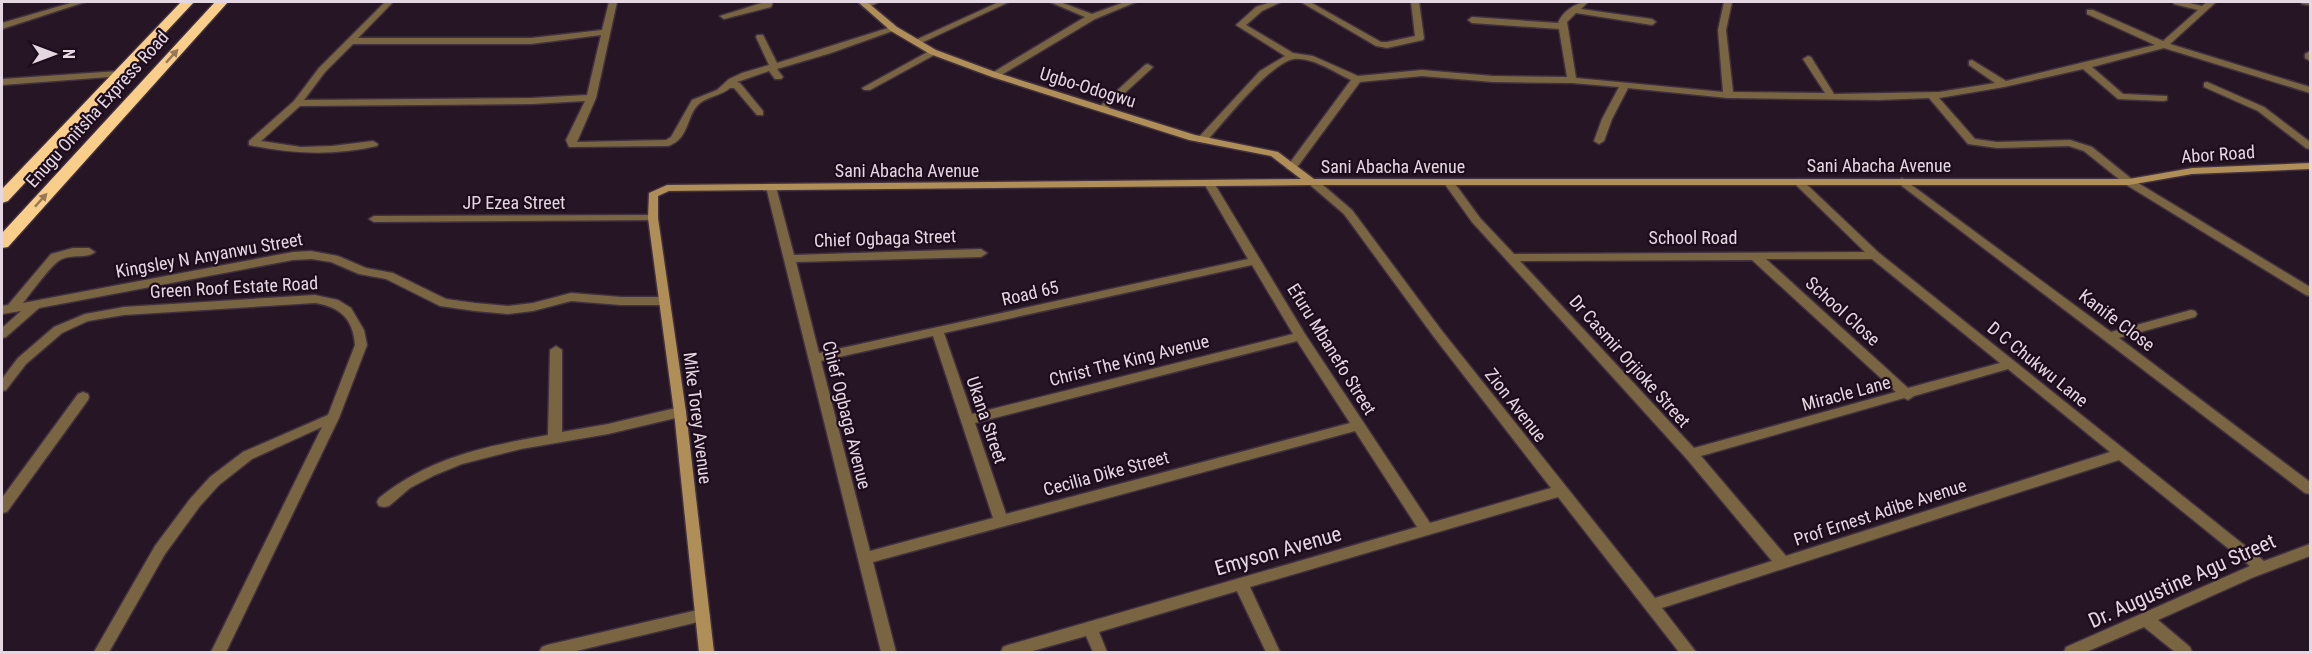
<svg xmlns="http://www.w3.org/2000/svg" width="2312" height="654" font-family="'Roboto Condensed',sans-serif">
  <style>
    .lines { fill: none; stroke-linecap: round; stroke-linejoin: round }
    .street-casing { stroke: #41303f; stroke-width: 3 }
    .secondary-casing { stroke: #41303f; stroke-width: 3 }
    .highway-casing { stroke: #41303f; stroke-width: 3 }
    .street { fill: #7a6543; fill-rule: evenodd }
    .secondary { fill: #b08e57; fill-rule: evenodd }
    .highway { fill: #f9ce8a; fill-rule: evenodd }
    .oneway { fill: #967758 }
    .labels { text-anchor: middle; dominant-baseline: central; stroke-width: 4.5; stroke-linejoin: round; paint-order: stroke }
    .street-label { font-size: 18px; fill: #e4d7e2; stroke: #1d0c1c }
    .near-street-label { font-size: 21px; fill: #e4d7e2; stroke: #1d0c1c }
  </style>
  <rect width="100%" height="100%" fill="#261525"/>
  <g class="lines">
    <!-- street casing -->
    <g class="street-casing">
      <path id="street" d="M 74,2 L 85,2 L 2,29 L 2,23 Z
        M 385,2 L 393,2 L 358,38 L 531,38 L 602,30 L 609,2 L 617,2 L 596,98 L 577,142 L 666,140 L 671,137 L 692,100 L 717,90 L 729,79 L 742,73 L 769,65 L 756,37 L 757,35 L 763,35 L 777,63 L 891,27 L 894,26 L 898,29 L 831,53 L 777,69 L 783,77 L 781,79 L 775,79 L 769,71 L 737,82 L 740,83 L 763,111 L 763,115 L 757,115 L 734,88 L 730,88 C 721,96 708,96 699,104 C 686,115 690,139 668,146 L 569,147 L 566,140 L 585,101 L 532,104 L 300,106 L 261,141 L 301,147 L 332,146 L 373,141 L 378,144 L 377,146 C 334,156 292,154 249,145 L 249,141 L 294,101 L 319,68 ZM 601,35 L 587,95 L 532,98 L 304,100 L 325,72 L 353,44 L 531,44 Z
        M 765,2 L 773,2 L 771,7 L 724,19 L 720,16 Z
        M 868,2 L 879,2 L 869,7 L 863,7 L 863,3 Z
        M 999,2 L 1009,2 L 919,44 L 916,45 L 911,42 Z
        M 1050,2 L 1060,2 L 1092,14 L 1125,2 L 1136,2 L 1095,19 L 998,77 L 992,77 L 992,73 L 1085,17 Z
        M 1271,2 L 1281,2 L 1262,11 L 1246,25 L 1293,53 L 1313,56 L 1358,76 L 1422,70 L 1493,76 L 1567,77 L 1559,29 L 1472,23 L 1468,20 L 1472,17 L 1558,23 C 1562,12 1576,2 1588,2 L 1581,9 L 1652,19 L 1656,22 L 1652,25 L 1576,13 L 1567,22 L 1576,78 L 1723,92 L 1718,30 L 1724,2 L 1732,2 L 1726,30 L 1733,92 L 1825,93 L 1803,59 L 1808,56 L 1811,57 L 1834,94 L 1939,92 L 1995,83 L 1969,65 L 1969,61 L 1972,60 L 2006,81 L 2155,45 L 2087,14 L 2087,10 L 2093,10 L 2163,41 L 2198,10 L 2174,4 L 2173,2 L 2185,2 L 2202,6 L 2207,2 L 2216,2 L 2170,44 L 2310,87 L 2310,93 L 2164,48 L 2092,67 L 2123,94 L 2167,96 L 2167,100 L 2164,101 L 2118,99 L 2083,69 L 2004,87 L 1939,98 L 1975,139 L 1997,142 L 2070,140 L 2092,147 L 2133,180 L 2310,287 L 2310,296 L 2306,295 L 2125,184 L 2084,151 L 2069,146 L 1997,148 L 1968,144 L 1929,98 L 1879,100 L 1728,98 L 1628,88 L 1612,119 L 1604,141 L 1599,144 L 1594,141 L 1602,119 L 1619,87 L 1572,83 L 1493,82 L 1422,76 L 1360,82 L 1295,170 L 1291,171 L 1286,168 L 1351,80 C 1335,73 1313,57 1294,59 C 1271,62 1223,123 1206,142 L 1198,142 L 1198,138 L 1260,71 L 1285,56 L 1236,25 L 1256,7 Z
        M 1301,2 L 1310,2 L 1381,42 L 1387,42 L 1415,36 L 1411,2 L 1419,2 L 1424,38 L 1423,40 L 1387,48 L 1376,46 Z
        M 2301,2 L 2310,2 L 2310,5 L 2302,4 Z
        M 933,49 L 938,52 L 936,54 L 870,90 L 864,90 L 862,88 Z
        M 2310,51 L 2310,61 L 2305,58 L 2305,54 Z
        M 1148,64 L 1153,67 L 1151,69 L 1105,111 L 1099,111 L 1099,107 L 1145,65 Z
        M 119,71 L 124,74 L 122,76 L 2,85 L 2,79 Z
        M 2207,82 L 2264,107 L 2310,142 L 2310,149 L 2306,148 L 2258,111 L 2204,87 L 2204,83 Z
        M 1902,178 L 2111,332 L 2191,310 L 2195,311 L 2197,314 L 2195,317 L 2119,338 L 2310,482 L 2310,494 L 2305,493 L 1898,183 L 1897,181 Z
        M 1313,179 L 1317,180 L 1352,210 L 1442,331 L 1655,598 L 1772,561 L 1686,458 L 1472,222 L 1444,183 L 1445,181 L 1453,181 L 1480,218 L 1514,254 L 1865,252 L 1793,182 L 1798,179 L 1802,180 L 1879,253 L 2264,561 L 2310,544 L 2310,556 L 2254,577 L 2158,620 L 2190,647 L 2192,652 L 2175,652 L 2144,627 L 2086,652 L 2064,652 L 2066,647 L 2250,566 L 2119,460 L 1662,608 L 1696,652 L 1679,652 L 1558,497 L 1250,587 L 1280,652 L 1266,652 L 1237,591 L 1099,632 L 1107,652 L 1093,652 L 1086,636 L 1029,652 L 1001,652 L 1003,647 L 1008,645 L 1417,527 L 1355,431 L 873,562 L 896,652 L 881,652 L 766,187 L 767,185 L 771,184 L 776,187 L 794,255 L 981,249 L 987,253 L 981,257 L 796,262 L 819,353 L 1248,259 L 1205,185 L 1206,183 L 1214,183 L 1305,334 L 1430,523 L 1551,488 L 1434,337 L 1344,214 L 1309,184 L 1308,182 ZM 1766,259 L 1872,259 L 2000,363 L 1908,388 ZM 1752,260 L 1896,392 L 1694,448 L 1520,261 ZM 1252,265 L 1293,334 L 972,414 L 944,333 ZM 933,336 L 993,518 L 870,551 L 821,361 ZM 1297,341 L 1350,423 L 1006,514 L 975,423 ZM 2008,369 L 2110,452 L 1786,556 L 1701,456 L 1904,398 L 1908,400 L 1914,396 Z
        M 653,215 L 657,216 L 658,218 L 657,220 L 374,222 L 369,219 L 374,216 Z
        M 73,248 L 89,248 L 95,252 C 87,259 72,254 62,259 C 53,262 31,293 23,303 L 293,252 L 311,251 L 338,256 L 366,268 L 393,273 L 446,299 L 475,303 L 508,306 L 533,303 L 571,293 L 621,297 L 664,297 L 670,301 L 664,305 L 621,305 L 571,301 L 533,311 L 508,314 L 475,311 L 440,306 L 386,279 L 359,274 L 331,262 L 311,259 L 293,260 L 39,308 L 6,337 L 2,338 L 2,328 L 21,311 L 2,314 L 2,306 L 8,305 L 51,254 Z
        M 315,295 L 338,300 L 351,308 L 364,330 L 367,345 L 339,418 L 226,652 L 211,652 L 322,427 L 252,459 L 219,485 L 200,506 L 165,554 L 109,652 L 94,652 L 155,546 L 190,499 L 210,477 L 243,452 L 328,415 L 355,345 C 353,318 340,307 315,303 L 124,315 L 88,321 L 62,333 L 26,364 L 6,390 L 2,391 L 2,379 L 18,358 L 54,327 L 85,314 L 124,307 Z
        M 556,346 L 562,350 L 562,432 L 608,424 L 680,407 L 685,409 L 686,412 L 685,415 L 680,417 L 608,434 L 521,449 L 462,464 L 435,475 L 410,488 L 389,506 L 384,507 L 379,506 L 377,502 L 379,498 C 430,457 486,446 548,435 L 550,350 Z
        M 83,392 L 88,394 L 89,397 L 88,400 L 7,512 L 2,513 L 2,498 L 78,394 Z
        M 702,609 L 707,611 L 710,615 L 707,619 L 702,621 L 572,652 L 539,652 L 542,647 L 547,645 Z"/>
    </g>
    <!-- secondary casing -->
    <g class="secondary-casing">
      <path id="secondary" d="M 858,2 L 867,2 L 897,27 L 936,50 L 998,73 L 1195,135 L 1278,152 L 1314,179 L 2129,179 L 2192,168 L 2310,163 L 2310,169 L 2192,174 L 2129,185 L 1313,185 L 669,191 L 658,196 L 658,218 L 686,412 L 714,652 L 699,652 L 674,412 L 648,218 L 649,193 L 667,185 L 1301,179 L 1271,156 L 1189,140 L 992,77 L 930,54 L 891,31 Z"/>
    </g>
    <!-- highway casing -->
    <g class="highway-casing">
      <path id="highway" d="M 181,2 L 194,2 L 8,201 L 2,203 L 2,189 Z
        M 215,2 L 228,2 L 8,247 L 2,248 L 2,233 Z"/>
    </g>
    <!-- street -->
    <use href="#street" class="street"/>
    <!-- secondary -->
    <use href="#secondary" class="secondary"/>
    <!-- highway -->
    <use href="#highway" class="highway"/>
  </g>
  <!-- one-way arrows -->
  <defs><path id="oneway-solid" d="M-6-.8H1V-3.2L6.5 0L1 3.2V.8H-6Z" transform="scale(1.5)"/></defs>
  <g class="oneway">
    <use href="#oneway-solid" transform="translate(172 56) rotate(-48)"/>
    <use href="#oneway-solid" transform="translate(41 200) rotate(-48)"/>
  </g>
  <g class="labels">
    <!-- street labels -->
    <g class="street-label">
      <text transform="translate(1088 87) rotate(17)">Ugbo-Odogwu</text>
      <text transform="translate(97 109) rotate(-48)">Enugu Onitsha Express Road</text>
      <text transform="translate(2218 154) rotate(-4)">Abor Road</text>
      <text x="1879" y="165">Sani Abacha Avenue</text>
      <text x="1393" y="166">Sani Abacha Avenue</text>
      <text x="907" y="170">Sani Abacha Avenue</text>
      <text x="514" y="202">JP Ezea Street</text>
      <text x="1693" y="237">School Road</text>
      <text transform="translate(885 238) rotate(-2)">Chief Ogbaga Street</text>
      <text transform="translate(209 255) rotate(-10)">Kingsley N Anyanwu Street</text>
      <text transform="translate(234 287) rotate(-3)">Green Roof Estate Road</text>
      <text transform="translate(1030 293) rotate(-13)">Road 65</text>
      <text transform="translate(1843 311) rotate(42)">School Close</text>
      <text transform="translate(2117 320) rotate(37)">Kanife Close</text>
      <text transform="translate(1332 349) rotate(58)">Efuru Mbanefo Street</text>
      <text transform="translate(1129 360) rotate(-14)">Christ The King Avenue</text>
      <text transform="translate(1630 361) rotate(48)">Dr Casmir Orjioke Street</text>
      <text transform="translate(2038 364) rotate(39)">D C Chukwu Lane</text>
      <text transform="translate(1846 393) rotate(-15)">Miracle Lane</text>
      <text transform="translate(1516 405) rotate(52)">Zion Avenue</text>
      <text transform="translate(847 415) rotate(76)">Chief Ogbaga Avenue</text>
      <text transform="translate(698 418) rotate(83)">Mike Torey Avenue</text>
      <text transform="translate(987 420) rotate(71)">Ukana Street</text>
      <text transform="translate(1106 473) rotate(-15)">Cecilia Dike Street</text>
      <text transform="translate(1880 512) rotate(-18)">Prof Ernest Adibe Avenue</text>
    </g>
    <!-- near-street labels -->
    <g class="near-street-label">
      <text transform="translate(1278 551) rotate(-16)">Emyson Avenue</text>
      <text transform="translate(2182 581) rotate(-24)">Dr. Augustine Agu Street</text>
    </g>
  </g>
  <!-- border -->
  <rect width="2312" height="654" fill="none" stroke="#e4d7e2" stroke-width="6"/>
  <!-- north arrow -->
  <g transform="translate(54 54) rotate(90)" stroke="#1d0c1c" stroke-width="4.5" paint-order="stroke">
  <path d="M0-4.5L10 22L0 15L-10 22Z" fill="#e4d7e2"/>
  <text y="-9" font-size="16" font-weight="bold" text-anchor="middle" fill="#e4d7e2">N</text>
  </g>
</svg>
